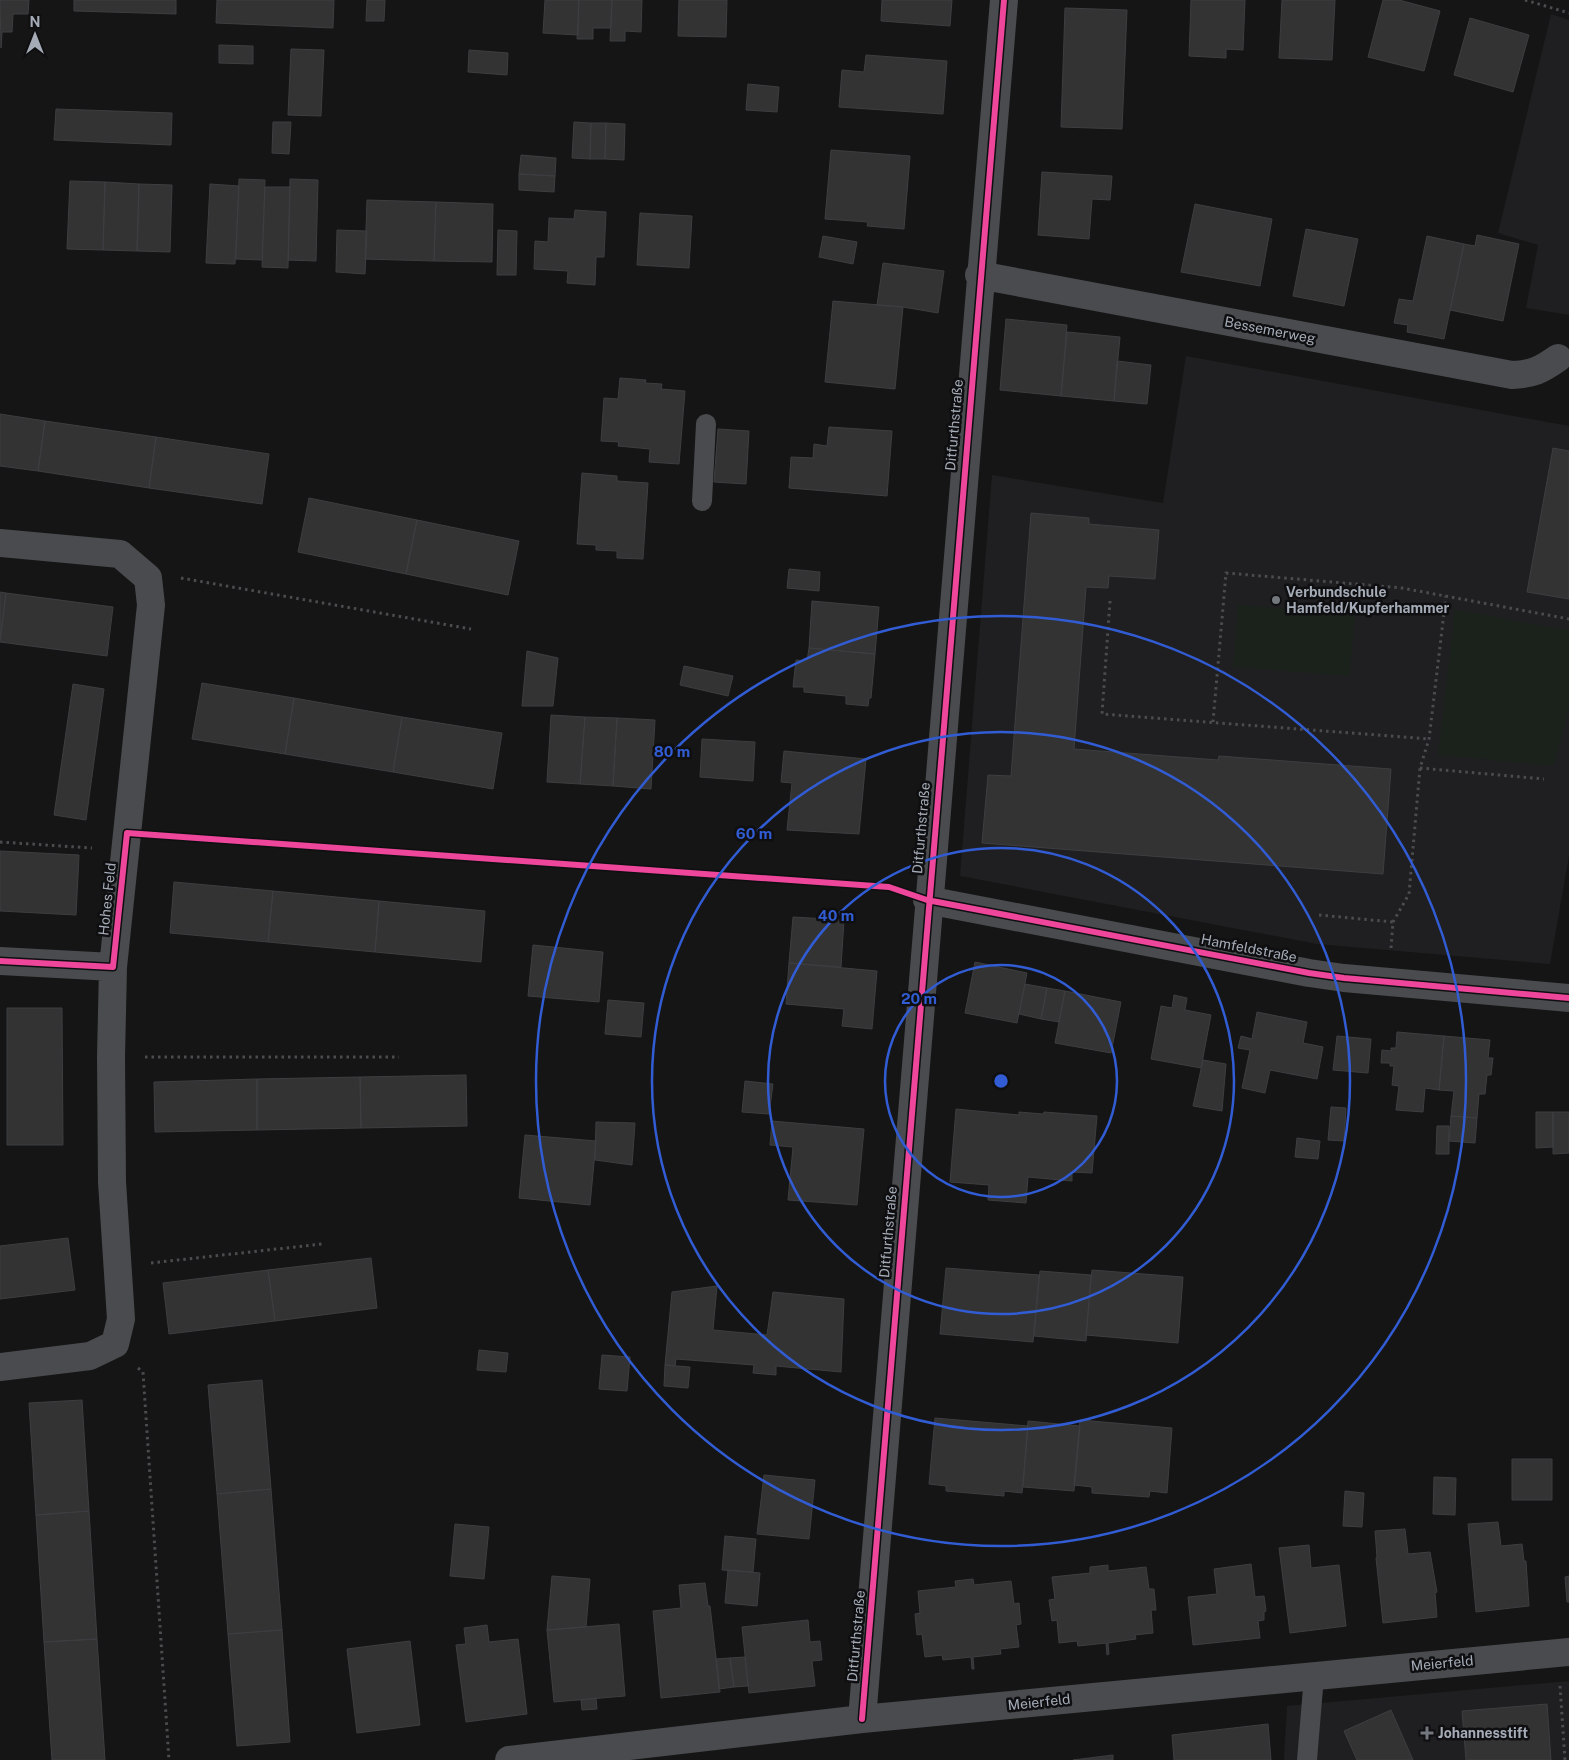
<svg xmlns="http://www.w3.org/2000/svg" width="1569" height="1760" font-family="'Public Sans',sans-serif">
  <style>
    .built { fill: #1f1f21 }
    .green { fill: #1b221c }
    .building { fill: #333334; stroke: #3d3e41 }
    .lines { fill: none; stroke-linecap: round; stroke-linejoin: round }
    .path { stroke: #4b4c50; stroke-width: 3; stroke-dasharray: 2.5 4; stroke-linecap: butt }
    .service { stroke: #494b4e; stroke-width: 20 }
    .minor { stroke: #494b4e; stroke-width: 28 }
    .cycleway-casing { stroke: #0f0f11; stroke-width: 9 }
    .cycleway { stroke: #ed469a; stroke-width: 6 }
    .ring { fill: none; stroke: #315cd3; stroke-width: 2.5 }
    .poi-dot { fill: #73777e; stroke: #0f0f11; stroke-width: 2 }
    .labels { text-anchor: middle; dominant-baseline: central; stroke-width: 5; stroke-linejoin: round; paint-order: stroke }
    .street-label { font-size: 14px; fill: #a5acb7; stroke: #0f0f11 }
    .poi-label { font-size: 14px; font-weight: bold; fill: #a5acb7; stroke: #0f0f11; text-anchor: start }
    .centre { fill: #315cd3; stroke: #0f0f11; stroke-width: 2.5 }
    .ring-label { font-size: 15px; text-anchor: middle; font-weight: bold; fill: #315cd3; stroke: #0f0f11; stroke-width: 5; stroke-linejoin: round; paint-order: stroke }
  </style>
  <rect width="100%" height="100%" fill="#151515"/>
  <!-- built -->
  <path class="built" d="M 1551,14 L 1569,20 L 1569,315 L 1526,308 L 1538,245 L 1498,233 Z
    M 1186,356 L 1569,426 L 1569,856 L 1550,964 L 1317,944 L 960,876 L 992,475 L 1163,503 Z
    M 1569,1681 L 1569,1760 L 1284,1760 L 1287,1706 Z"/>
  <!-- green -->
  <path class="green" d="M 1238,605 L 1355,614 L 1350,676 L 1233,667 Z
    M 1455,610 L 1569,630 L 1569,709 L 1554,766 L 1438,755 Z"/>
  <!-- building -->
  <path class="building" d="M 0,0 L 29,0 L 28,14 L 13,14 L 12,32 L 2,32 L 1,48 Z
    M 74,0 L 176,0 L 176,14 L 74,11 Z
    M 217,0 L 334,0 L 333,28 L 216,23 Z
    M 367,0 L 385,0 L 384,21 L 366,21 Z
    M 545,0 L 579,0 L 578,35 L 543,33 Z
    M 579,0 L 612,0 L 611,28 L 593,28 L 593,39 L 577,39 Z
    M 612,0 L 642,0 L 641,32 L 625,31 L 625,41 L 610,41 Z
    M 679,0 L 727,0 L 726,37 L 678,36 Z
    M 882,0 L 952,0 L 950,26 L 881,21 Z
    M 1191,0 L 1245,0 L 1243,50 L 1226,49 L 1226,58 L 1189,56 Z
    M 1282,0 L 1335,0 L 1332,60 L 1279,58 Z
    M 1383,0 L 1399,0 L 1440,11 L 1424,71 L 1368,57 Z
    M 1065,8 L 1127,10 L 1122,129 L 1061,127 Z
    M 1470,18 L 1529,35 L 1513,92 L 1454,75 Z
    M 219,45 L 253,46 L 253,64 L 219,63 Z
    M 291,49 L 324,50 L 321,116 L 288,115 Z
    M 469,50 L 508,53 L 507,75 L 468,72 Z
    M 866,55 L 947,61 L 943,114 L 839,107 L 842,70 L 864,72 Z
    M 748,84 L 779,87 L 777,112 L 746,110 Z
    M 56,109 L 172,113 L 171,145 L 54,140 Z
    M 273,122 L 291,122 L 289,154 L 272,153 Z
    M 574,122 L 591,123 L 590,159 L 572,158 Z
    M 591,123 L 606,123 L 605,159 L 590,159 Z
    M 606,123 L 625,124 L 624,160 L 605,159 Z
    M 831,150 L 910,156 L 904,229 L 867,226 L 868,222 L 825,219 Z
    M 521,155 L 556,158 L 555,176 L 519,174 Z
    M 1042,172 L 1112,176 L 1110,200 L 1092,199 L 1089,239 L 1038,235 Z
    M 519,174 L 555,176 L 554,192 L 519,190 Z
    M 239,179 L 265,180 L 262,260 L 236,259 Z
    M 290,179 L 318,180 L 316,261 L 288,260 Z
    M 70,181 L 105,182 L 103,250 L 67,249 Z
    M 105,182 L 139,184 L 137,251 L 103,250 Z
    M 139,184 L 172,185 L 170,252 L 137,251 Z
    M 210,184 L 239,186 L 235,264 L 206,263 Z
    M 265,187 L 290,187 L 288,268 L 262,267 Z
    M 367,200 L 436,202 L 434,261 L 365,259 Z
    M 436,202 L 493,204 L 492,262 L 434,261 Z
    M 1195,204 L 1272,219 L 1260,286 L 1181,272 Z
    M 575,210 L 606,212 L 604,257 L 596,257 L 595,285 L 567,283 L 568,271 L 534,269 L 535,241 L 548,242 L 549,218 L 574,219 Z
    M 640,213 L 692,216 L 689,268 L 637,265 Z
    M 1306,229 L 1358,239 L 1344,306 L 1293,296 Z
    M 337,230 L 367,231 L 365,274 L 336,272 Z
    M 498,230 L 517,231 L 516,275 L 497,275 Z
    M 1477,235 L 1519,244 L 1503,321 L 1450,310 L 1464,244 L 1475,246 Z
    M 823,236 L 857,242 L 853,264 L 819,257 Z
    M 1427,236 L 1464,244 L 1444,339 L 1407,332 L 1408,325 L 1394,323 L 1399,299 L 1413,301 Z
    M 883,263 L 944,271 L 938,313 L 903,307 L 877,305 Z
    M 833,301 L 903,307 L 895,389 L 825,382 Z
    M 1006,319 L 1067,325 L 1061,396 L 1000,390 Z
    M 1067,332 L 1120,337 L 1114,401 L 1061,396 Z
    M 1117,361 L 1151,365 L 1147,404 L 1114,401 Z
    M 620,378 L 646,380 L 645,383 L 662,384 L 661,389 L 685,391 L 679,464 L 649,462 L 650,449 L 618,446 L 619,442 L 601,441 L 604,398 L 618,399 Z
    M 0,414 L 45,421 L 38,471 L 0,466 Z
    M 45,421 L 156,437 L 149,488 L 38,471 Z
    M 829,427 L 892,431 L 887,496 L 789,488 L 791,457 L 813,458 L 814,444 L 827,446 Z
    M 718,429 L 749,431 L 746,484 L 714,482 Z
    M 156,437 L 269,454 L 262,504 L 149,488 Z
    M 1553,448 L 1569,451 L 1569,599 L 1527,592 Z
    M 582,473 L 617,476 L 617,481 L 648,483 L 643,559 L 617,558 L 617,551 L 596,550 L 596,545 L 577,544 Z
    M 309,498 L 417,520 L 406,574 L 298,552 Z
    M 1031,513 L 1089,518 L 1089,524 L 1159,530 L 1155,579 L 1109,576 L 1108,588 L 1086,587 L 1074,749 L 1218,760 L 1219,756 L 1391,769 L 1383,874 L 982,843 L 988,775 L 1011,776 Z
    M 417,520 L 519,541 L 508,595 L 406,574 Z
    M 789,569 L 820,572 L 819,591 L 787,588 Z
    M 0,592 L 6,593 L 0,640 Z
    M 6,593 L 113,607 L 107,656 L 0,642 Z
    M 812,601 L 879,607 L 875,654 L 809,648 Z
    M 809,648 L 875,654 L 871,698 L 869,698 L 868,706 L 846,704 L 846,696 L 804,692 L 804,687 L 793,687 L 796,660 L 807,661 Z
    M 527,651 L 558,658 L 553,706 L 522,706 Z
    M 684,666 L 733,676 L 728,696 L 680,685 Z
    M 202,683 L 294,698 L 285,754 L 192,739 Z
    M 73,684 L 104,689 L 86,820 L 54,815 Z
    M 294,698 L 402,717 L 393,772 L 285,754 Z
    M 551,715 L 585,717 L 580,784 L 547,782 Z
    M 402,717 L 502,733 L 493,789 L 393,772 Z
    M 585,717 L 617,718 L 613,786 L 580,784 Z
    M 617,718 L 655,720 L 651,789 L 613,786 Z
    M 702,739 L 755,742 L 753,781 L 700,777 Z
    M 784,751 L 866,759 L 859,834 L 787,830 L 792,783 L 781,782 Z
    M 0,851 L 79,855 L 76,915 L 0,911 Z
    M 174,882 L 273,891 L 268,942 L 170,933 Z
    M 273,891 L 379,901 L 375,952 L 268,942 Z
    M 379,901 L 485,911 L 481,962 L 375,952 Z
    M 793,917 L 844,920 L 841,967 L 789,963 Z
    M 533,945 L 603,952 L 599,1002 L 528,996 Z
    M 975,962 L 1027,973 L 1017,1023 L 965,1013 Z
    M 789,963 L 877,971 L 872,1029 L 842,1026 L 844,1009 L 786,1004 Z
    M 1025,984 L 1047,988 L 1041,1019 L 1019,1014 Z
    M 1047,988 L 1065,991 L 1059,1022 L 1041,1019 Z
    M 1065,991 L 1121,1002 L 1111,1053 L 1055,1043 Z
    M 1174,995 L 1187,998 L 1185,1010 L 1211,1015 L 1201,1068 L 1151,1059 L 1161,1006 L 1172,1008 Z
    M 608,1000 L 644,1003 L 641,1037 L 605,1034 Z
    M 7,1008 L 62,1008 L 63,1145 L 7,1145 Z
    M 1257,1012 L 1307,1022 L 1303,1043 L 1323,1047 L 1317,1079 L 1270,1070 L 1265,1093 L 1242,1088 L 1250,1050 L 1238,1048 L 1241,1036 L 1252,1039 Z
    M 1397,1032 L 1444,1036 L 1439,1090 L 1425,1088 L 1423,1112 L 1396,1110 L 1399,1086 L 1392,1085 L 1394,1066 L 1390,1066 L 1390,1063 L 1381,1063 L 1382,1050 L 1391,1051 L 1391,1048 L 1396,1048 Z
    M 1337,1036 L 1371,1039 L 1368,1073 L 1333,1070 Z
    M 1444,1036 L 1490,1040 L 1488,1058 L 1493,1058 L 1491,1075 L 1487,1075 L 1485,1094 L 1479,1094 L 1477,1118 L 1451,1116 L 1454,1091 L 1439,1090 Z
    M 1203,1060 L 1226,1064 L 1222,1111 L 1193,1106 Z
    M 466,1075 L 467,1126 L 361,1128 L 360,1077 Z
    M 360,1077 L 361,1128 L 257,1130 L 257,1079 Z
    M 257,1079 L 257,1130 L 155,1132 L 154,1082 Z
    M 745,1081 L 773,1084 L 769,1114 L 742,1112 Z
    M 1331,1107 L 1346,1108 L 1344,1141 L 1328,1140 Z
    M 956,1109 L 1019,1115 L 1019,1112 L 1043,1114 L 1044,1112 L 1097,1116 L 1092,1173 L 1072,1172 L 1072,1181 L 1028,1177 L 1026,1203 L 988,1200 L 989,1185 L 950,1182 Z
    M 1536,1112 L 1553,1112 L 1553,1147 L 1536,1148 Z
    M 1553,1112 L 1569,1112 L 1569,1153 L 1553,1154 Z
    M 1451,1116 L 1477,1118 L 1475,1143 L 1449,1141 Z
    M 772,1121 L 864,1129 L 857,1205 L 788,1200 L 793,1147 L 770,1145 Z
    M 596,1122 L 635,1123 L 632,1165 L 595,1160 Z
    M 1437,1126 L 1449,1126 L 1449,1154 L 1436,1154 Z
    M 525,1135 L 596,1141 L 590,1205 L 519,1198 Z
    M 1297,1138 L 1320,1141 L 1318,1159 L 1295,1157 Z
    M 68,1238 L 75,1290 L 0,1299 L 0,1246 Z
    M 371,1258 L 377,1308 L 275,1321 L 268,1270 Z
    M 946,1268 L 1039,1275 L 1033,1342 L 940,1334 Z
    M 268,1270 L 275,1321 L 169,1334 L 163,1283 Z
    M 1092,1270 L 1183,1277 L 1178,1343 L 1086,1335 Z
    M 1040,1271 L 1091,1275 L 1086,1341 L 1034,1336 Z
    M 717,1286 L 713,1330 L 767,1335 L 773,1292 L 844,1299 L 841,1372 L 776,1366 L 776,1375 L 753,1373 L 754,1365 L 676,1359 L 675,1366 L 665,1365 L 672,1292 Z
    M 479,1350 L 508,1353 L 506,1372 L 477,1370 Z
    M 602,1355 L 630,1357 L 627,1391 L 599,1389 Z
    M 665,1365 L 690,1367 L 688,1388 L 664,1386 Z
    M 262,1380 L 271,1489 L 217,1494 L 208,1385 Z
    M 82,1400 L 89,1511 L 36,1515 L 29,1403 Z
    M 935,1418 L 1028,1426 L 1022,1493 L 1004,1491 L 1004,1496 L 946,1491 L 946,1486 L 929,1484 Z
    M 1080,1420 L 1172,1428 L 1167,1493 L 1150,1491 L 1149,1497 L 1092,1493 L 1092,1487 L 1074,1485 Z
    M 1028,1421 L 1080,1426 L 1074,1491 L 1023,1487 Z
    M 1512,1459 L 1552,1459 L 1552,1500 L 1512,1500 Z
    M 764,1475 L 815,1480 L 809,1539 L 757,1534 Z
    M 1434,1477 L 1456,1478 L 1455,1515 L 1433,1514 Z
    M 271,1489 L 282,1630 L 228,1634 L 217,1494 Z
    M 1345,1491 L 1364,1493 L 1362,1527 L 1343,1526 Z
    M 89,1511 L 97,1639 L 44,1642 L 36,1515 Z
    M 1498,1522 L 1501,1546 L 1522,1544 L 1524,1561 L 1526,1561 L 1529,1606 L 1476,1612 L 1468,1524 Z
    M 455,1524 L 489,1527 L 484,1579 L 450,1576 Z
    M 1405,1529 L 1408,1554 L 1430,1552 L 1437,1592 L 1435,1593 L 1437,1617 L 1383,1623 L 1376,1558 L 1377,1557 L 1375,1531 Z
    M 725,1536 L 756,1539 L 753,1572 L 722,1570 Z
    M 1309,1545 L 1311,1568 L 1339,1565 L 1346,1626 L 1290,1633 L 1279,1548 Z
    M 1251,1564 L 1255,1597 L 1264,1596 L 1266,1611 L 1264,1612 L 1264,1620 L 1258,1621 L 1260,1638 L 1193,1645 L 1188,1597 L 1217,1594 L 1214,1569 Z
    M 1108,1565 L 1108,1571 L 1146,1567 L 1149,1589 L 1154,1589 L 1156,1610 L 1151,1610 L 1153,1633 L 1135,1635 L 1136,1639 L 1108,1643 L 1109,1654 L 1107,1655 L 1106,1643 L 1078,1646 L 1077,1641 L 1059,1643 L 1057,1620 L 1052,1621 L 1049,1600 L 1055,1599 L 1052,1577 L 1090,1573 L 1090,1567 Z
    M 728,1570 L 760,1573 L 757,1606 L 725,1603 Z
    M 552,1576 L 590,1579 L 586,1627 L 547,1630 Z
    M 1569,1576 L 1569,1602 L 1567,1602 L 1565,1577 Z
    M 973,1579 L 974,1585 L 1011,1581 L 1014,1604 L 1019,1603 L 1021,1624 L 1016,1625 L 1019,1647 L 1000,1649 L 1001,1654 L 973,1657 L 974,1669 L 972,1669 L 971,1657 L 943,1660 L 942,1655 L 925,1657 L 922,1634 L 917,1635 L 915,1614 L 920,1613 L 918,1591 L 956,1587 L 955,1581 Z
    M 705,1583 L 708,1606 L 710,1606 L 720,1692 L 661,1698 L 653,1611 L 681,1608 L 679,1585 Z
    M 808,1620 L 810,1642 L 820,1641 L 822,1660 L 812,1661 L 815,1686 L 749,1693 L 742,1627 Z
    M 619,1624 L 625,1696 L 554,1702 L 547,1630 Z
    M 487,1625 L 489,1642 L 518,1639 L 527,1714 L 466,1722 L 456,1645 L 466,1644 L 464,1628 Z
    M 282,1630 L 290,1742 L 237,1746 L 228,1634 Z
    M 97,1639 L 105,1760 L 52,1760 L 44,1642 Z
    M 410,1641 L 420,1725 L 357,1733 L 347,1649 Z
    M 745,1657 L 748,1686 L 734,1687 L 730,1658 Z
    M 730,1658 L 734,1687 L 719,1689 L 716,1659 Z
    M 596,1698 L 597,1709 L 582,1710 L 581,1700 Z
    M 1547,1704 L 1551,1760 L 1466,1760 L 1462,1711 Z
    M 1391,1710 L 1413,1760 L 1357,1760 L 1344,1731 Z
    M 1268,1724 L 1271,1760 L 1174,1760 L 1172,1735 Z
    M 1113,1755 L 1113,1760 L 1073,1760 Z"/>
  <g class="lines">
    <!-- path -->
    <path class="path" d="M 1525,0 L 1569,13
      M 181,578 L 471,629
      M 1110,601 L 1102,714 L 1429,739
      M 1213,722 L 1226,573 L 1402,588 L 1569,619
      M 1420,768 L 1544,779
      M 0,842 L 92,848
      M 1319,915 L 1393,922
      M 1391,948 L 1393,922 L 1409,894 L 1420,768 L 1429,739 L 1446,596
      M 145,1057 L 399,1057
      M 151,1263 L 322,1244
      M 138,1368 L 143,1372 L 169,1760
      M 1560,1686 L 1565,1760"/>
    <!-- service -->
    <path class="service" d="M 702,501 L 706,424
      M 1307,1760 L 1314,1676"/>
    <!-- minor -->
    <path class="minor" d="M 979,275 L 1512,375 C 1533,374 1541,370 1558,358
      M 0,543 L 120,554 L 148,578 L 151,605 L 113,967 L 111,1057 L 112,1182 L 121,1319 L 115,1344 L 90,1356 L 0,1367
      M 927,900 L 1309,973 L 1344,978 L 1569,998
      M 0,961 L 113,967
      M 862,1719 C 907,1146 952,573 1004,0
      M 509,1760 L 862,1719 L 1569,1652"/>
    <!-- cycleway casing -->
    <g class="cycleway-casing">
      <path id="cycleway" d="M 0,961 L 113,967 L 127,833 L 889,887 L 927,900 L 1309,973 L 1344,978 L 1569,998
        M 862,1719 C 907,1146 952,573 1004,0"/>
    </g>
    <!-- cycleway -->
    <use href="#cycleway" class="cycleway"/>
  </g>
  <!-- distance rings -->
  <g class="ring">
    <circle cx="1001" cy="1081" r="116"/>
    <circle cx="1001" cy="1081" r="233"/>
    <circle cx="1001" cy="1081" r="349"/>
    <circle cx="1001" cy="1081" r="465"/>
  </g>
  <!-- markers -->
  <g class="poi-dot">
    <circle cx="1276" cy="600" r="5"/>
    <path d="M1424.5 1725.5h5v5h5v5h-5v5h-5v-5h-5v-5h5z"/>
  </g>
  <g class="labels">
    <!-- street labels -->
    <g class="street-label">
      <text transform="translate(1270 330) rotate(11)">Bessemerweg</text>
      <text transform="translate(954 425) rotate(-85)">Ditfurthstraße</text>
      <text transform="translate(921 828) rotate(-85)">Ditfurthstraße</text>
      <text transform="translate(107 899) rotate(-84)">Hohes Feld</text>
      <text transform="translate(1249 948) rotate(11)">Hamfeldstraße</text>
      <text transform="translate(888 1232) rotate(-85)">Ditfurthstraße</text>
      <text transform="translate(856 1636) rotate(-85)">Ditfurthstraße</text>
      <text transform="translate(1442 1663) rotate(-5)">Meierfeld</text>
      <text transform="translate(1039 1702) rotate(-6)">Meierfeld</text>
    </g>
    <!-- poi labels -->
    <g class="poi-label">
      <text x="1286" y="592">Verbundschule<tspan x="1286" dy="16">Hamfeld/Kupferhammer</tspan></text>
      <text x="1438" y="1733">Johannesstift</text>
    </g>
  </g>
  <circle cx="1001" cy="1081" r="8" class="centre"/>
  <g class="ring-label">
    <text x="672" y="757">80 m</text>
    <text x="754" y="839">60 m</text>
    <text x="836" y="921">40 m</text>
    <text x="919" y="1004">20 m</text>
  </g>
  <!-- north arrow -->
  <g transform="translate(35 35)" stroke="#0f0f11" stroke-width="4" paint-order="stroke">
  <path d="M0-4L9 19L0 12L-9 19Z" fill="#a5acb7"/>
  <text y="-8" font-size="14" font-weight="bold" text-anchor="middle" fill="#a5acb7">N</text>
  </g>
</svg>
